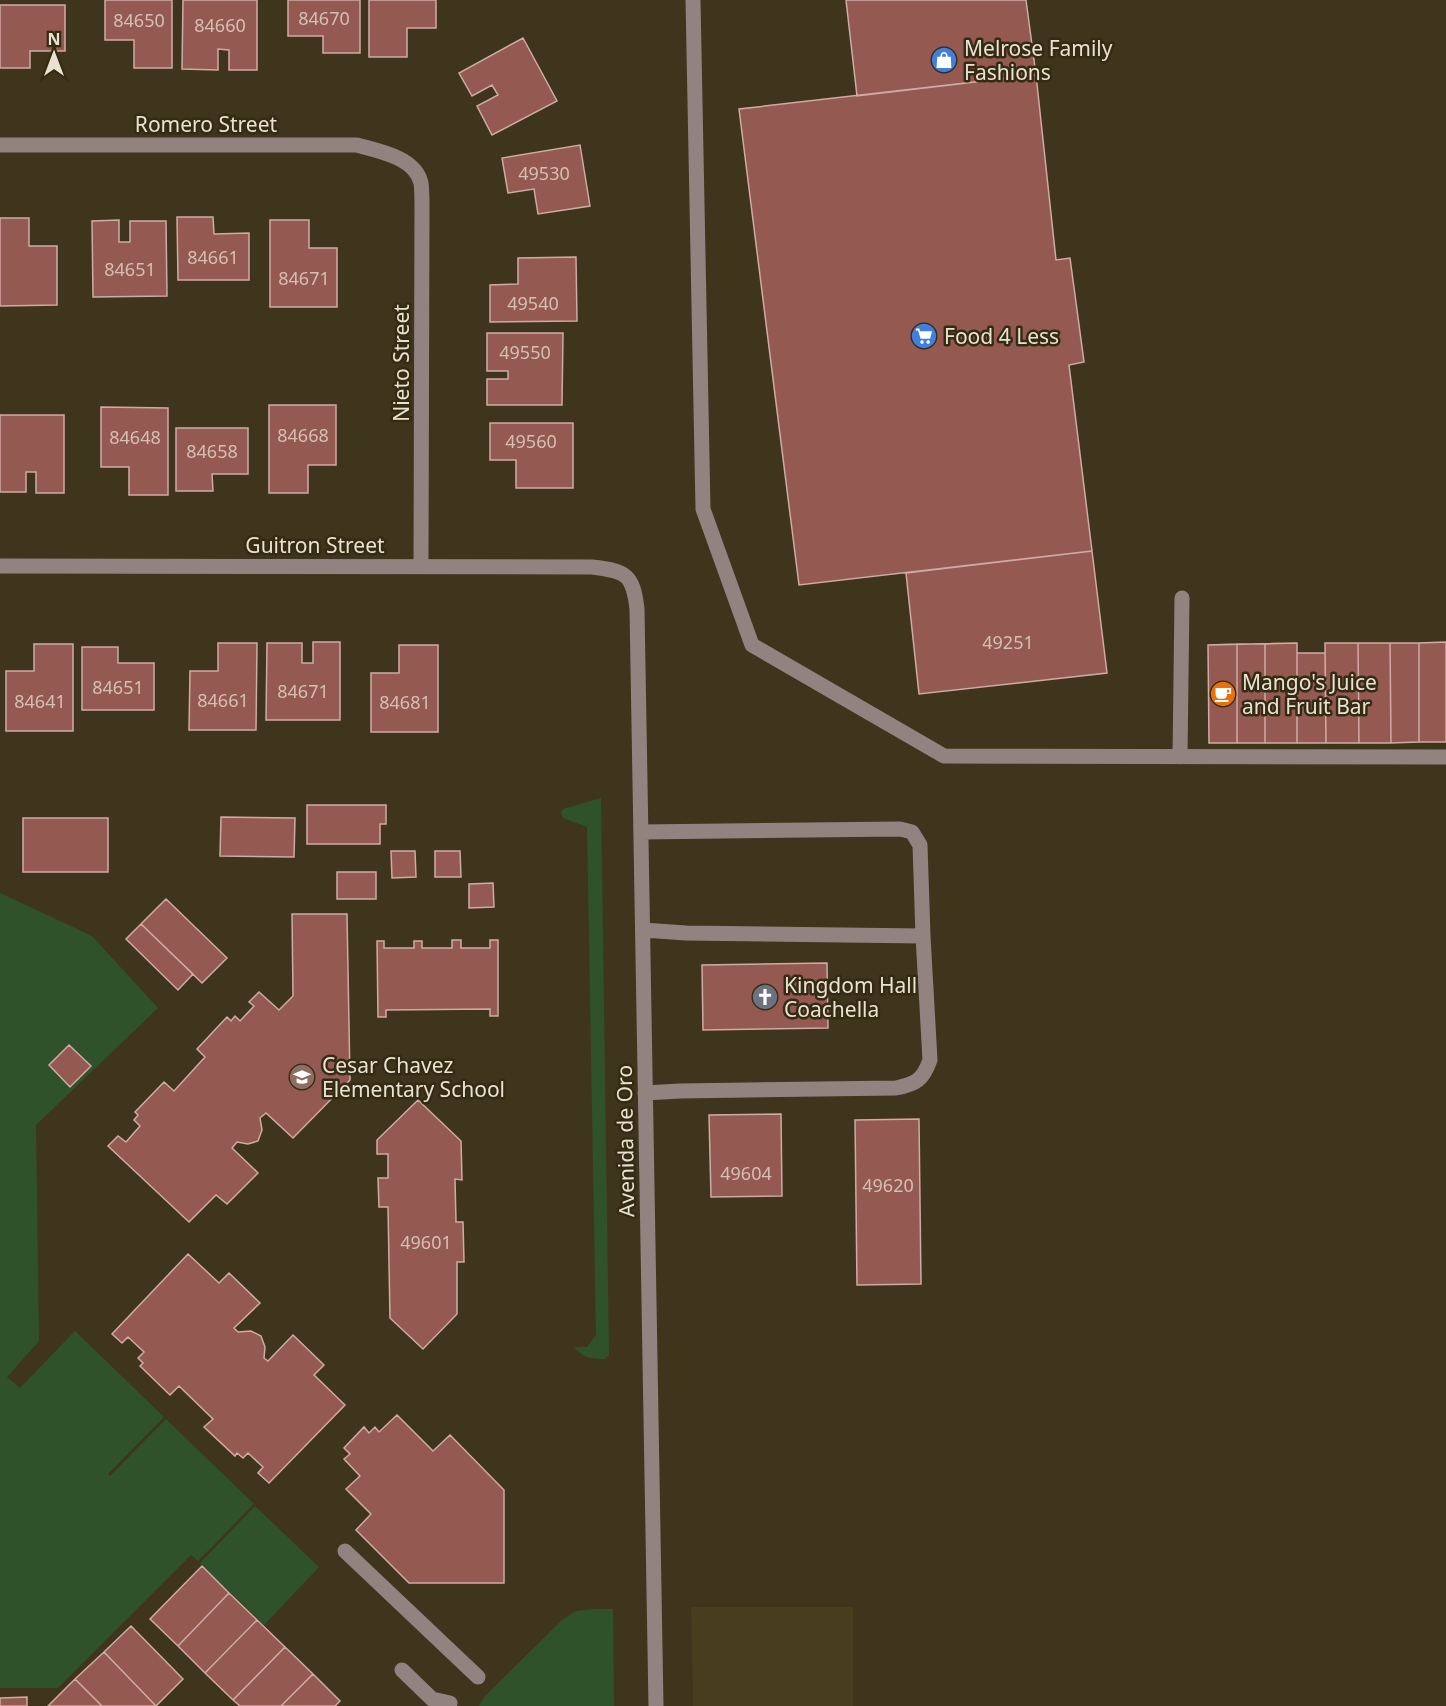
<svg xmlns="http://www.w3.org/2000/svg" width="1446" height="1706" font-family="'Noto Sans',sans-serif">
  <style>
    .green { fill: #2f522b }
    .sand { fill: #463e1e }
    .building { fill: #945950; stroke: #cfaba5; stroke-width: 1.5 }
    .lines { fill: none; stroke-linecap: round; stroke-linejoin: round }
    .minor { stroke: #928381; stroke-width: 15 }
    .labels { text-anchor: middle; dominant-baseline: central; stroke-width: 5; stroke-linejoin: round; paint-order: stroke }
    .number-label { font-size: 18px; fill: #d3c0b2 }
    .poi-label { font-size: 21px; fill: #e8e2d3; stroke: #352b12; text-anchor: start }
    .street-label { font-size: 21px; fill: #e8e2d3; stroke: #352b12 }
  </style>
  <rect width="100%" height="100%" fill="#3f351c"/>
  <!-- green -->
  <path class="green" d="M 601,798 L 609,1355 L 605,1359 C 590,1359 584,1358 574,1347 L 587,1347 L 596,1335 L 587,827 L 563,818 L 561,813 L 563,809 Z
    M 0,893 L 92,936 L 158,1008 L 36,1125 L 39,1341 L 7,1377 L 20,1388 L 75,1331 L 164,1417 L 108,1474 L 110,1476 L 166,1419 L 254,1504 L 198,1561 L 191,1555 L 58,1688 L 0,1688 Z
    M 255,1506 L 319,1567 L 264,1625 L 200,1563 Z
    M 595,1609 L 613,1609 L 614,1706 L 479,1706 L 484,1697 L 562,1620 L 576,1611 Z"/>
  <!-- sand -->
  <path class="sand" d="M 691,1607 L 853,1607 L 853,1706 L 693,1706 Z"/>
  <!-- building -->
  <path class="building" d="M 105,0 L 172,0 L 172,68 L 134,68 L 134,40 L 105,40 Z
    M 183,0 L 257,0 L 257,70 L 229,70 L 229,50 L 218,49 L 218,70 L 182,69 Z
    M 288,0 L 360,0 L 360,53 L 323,53 L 323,36 L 288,36 Z
    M 369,0 L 436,0 L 436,28 L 407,28 L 407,57 L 369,57 Z
    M 846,0 L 1026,0 L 1036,75 L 857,96 Z
    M 0,5 L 65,5 L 65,51 L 30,51 L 30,68 L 0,68 Z
    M 523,38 L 557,101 L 492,135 L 477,106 L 498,95 L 492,85 L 472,96 L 459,73 Z
    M 1036,75 L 1056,260 L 1070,258 L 1084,362 L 1069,365 L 1092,551 L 799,585 L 739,109 Z
    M 580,145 L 590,206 L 538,214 L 534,189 L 508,193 L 502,158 Z
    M 177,217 L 213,217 L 214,234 L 249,233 L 249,280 L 178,280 Z
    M 0,218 L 29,218 L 29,246 L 57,246 L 57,305 L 0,306 Z
    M 119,220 L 119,242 L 130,242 L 130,221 L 166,221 L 167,296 L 93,297 L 92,221 Z
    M 270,220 L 309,220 L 309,248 L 337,248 L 337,307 L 270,307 Z
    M 576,257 L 577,321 L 490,322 L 490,285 L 518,284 L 518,258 Z
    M 487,333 L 563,333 L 562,405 L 487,405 L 487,379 L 508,379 L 508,371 L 487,371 Z
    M 269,405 L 336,405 L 336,465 L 308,465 L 308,493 L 269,493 Z
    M 101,407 L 168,408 L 168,495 L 129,495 L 129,467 L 101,467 Z
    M 0,415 L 64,415 L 64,493 L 36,493 L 36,472 L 26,472 L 26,492 L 0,492 Z
    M 490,423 L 573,423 L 573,488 L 516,488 L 516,460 L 490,460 Z
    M 176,428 L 248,428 L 248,474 L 212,474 L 213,491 L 176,491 Z
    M 1092,551 L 1107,673 L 919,694 L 906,573 Z
    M 313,642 L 340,642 L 340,720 L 266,720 L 267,643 L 302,643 L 302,663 L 313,663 Z
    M 1446,642 L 1446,742 L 1419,742 L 1419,643 Z
    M 218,643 L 257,643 L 256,730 L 189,730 L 190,671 L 218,671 Z
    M 1297,643 L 1297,743 L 1265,743 L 1265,644 Z
    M 1297,643 L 1297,743 L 1209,743 L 1208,645 Z
    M 1325,643 L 1358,643 L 1359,743 L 1326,743 Z
    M 1358,643 L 1390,643 L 1391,743 L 1359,743 Z
    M 1390,643 L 1419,643 L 1419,742 L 1391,743 Z
    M 34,644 L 73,644 L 73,731 L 6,731 L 6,671 L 34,671 Z
    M 1237,644 L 1265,644 L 1265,743 L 1237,743 Z
    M 1237,644 L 1237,743 L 1209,743 L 1208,645 Z
    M 399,645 L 438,645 L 438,732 L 371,732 L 371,673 L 399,673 Z
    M 82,647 L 118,647 L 118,663 L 154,663 L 154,710 L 82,710 Z
    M 1297,653 L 1325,653 L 1326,743 L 1297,743 Z
    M 307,805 L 386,805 L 386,824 L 380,824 L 380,844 L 307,844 Z
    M 221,817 L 295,818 L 294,857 L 220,856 Z
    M 23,818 L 108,818 L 108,872 L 23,872 Z
    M 391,851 L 415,851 L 416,877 L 392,878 Z
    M 435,851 L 460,851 L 461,877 L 435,877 Z
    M 337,872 L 376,872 L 376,899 L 337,899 Z
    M 493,883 L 494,907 L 469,908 L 469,884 Z
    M 166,899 L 227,958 L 202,983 L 141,924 Z
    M 292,914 L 347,914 L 350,1080 L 293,1138 L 266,1113 L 260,1118 L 262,1130 L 258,1141 L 248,1144 L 237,1142 L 232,1148 L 258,1173 L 227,1204 L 216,1195 L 189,1222 L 108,1146 L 118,1136 L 126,1142 L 140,1126 L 134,1120 L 138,1115 L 135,1112 L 164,1082 L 174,1091 L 205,1057 L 197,1049 L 227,1017 L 231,1021 L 235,1016 L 240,1021 L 254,1006 L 249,1002 L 259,992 L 279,1010 L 293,996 Z
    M 141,924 L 193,974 L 178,990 L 126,939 Z
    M 452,940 L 461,940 L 461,948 L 490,948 L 490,940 L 498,940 L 498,1016 L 490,1016 L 490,1009 L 386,1010 L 386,1017 L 378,1017 L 377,941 L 384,941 L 384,948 L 414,948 L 414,941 L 422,941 L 422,948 L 452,948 Z
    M 827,963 L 828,1028 L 703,1030 L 702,965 Z
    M 69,1045 L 91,1066 L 70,1087 L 49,1065 Z
    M 418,1100 L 461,1141 L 462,1180 L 455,1179 L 456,1222 L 463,1222 L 464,1262 L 457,1262 L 457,1314 L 423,1349 L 390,1318 L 388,1207 L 379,1207 L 378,1178 L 388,1178 L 388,1154 L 377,1154 L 377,1140 Z
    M 781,1114 L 782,1196 L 711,1197 L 709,1115 Z
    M 919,1119 L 921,1284 L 857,1285 L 855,1120 Z
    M 188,1254 L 219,1283 L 229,1273 L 260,1303 L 234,1328 L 238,1332 L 251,1331 L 261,1336 L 265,1347 L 264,1358 L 268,1361 L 293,1335 L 324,1365 L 314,1375 L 345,1405 L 269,1483 L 258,1473 L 263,1467 L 248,1453 L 243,1458 L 237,1453 L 235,1456 L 204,1427 L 213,1419 L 179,1386 L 170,1395 L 140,1366 L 143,1363 L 138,1358 L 144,1352 L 128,1337 L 122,1343 L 112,1334 Z
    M 397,1415 L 433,1451 L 450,1435 L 504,1490 L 504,1583 L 409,1583 L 356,1530 L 371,1514 L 346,1489 L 360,1476 L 344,1459 L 350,1454 L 344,1448 L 364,1427 L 369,1433 L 375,1427 L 379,1432 Z
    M 202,1566 L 229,1593 L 178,1646 L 150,1619 Z
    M 229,1593 L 257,1620 L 205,1673 L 178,1646 Z
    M 257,1620 L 285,1647 L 233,1700 L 205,1673 Z
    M 131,1626 L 183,1679 L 156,1706 L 104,1652 Z
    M 285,1647 L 313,1674 L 281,1706 L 240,1706 L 233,1700 Z
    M 104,1652 L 156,1706 L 102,1706 L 75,1679 Z
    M 313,1674 L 340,1701 L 335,1706 L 281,1706 Z
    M 75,1679 L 102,1706 L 48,1706 Z
    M 27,1697 L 27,1706 L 0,1706 L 0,1698 Z"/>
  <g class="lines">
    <!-- minor -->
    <path class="minor" d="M 693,0 L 703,509 L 752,645 L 944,756 L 1446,757
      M 0,145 L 357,145 C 378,151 415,157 421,183 C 422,190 422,199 422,207 L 421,566
      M 0,566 L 592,567 C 626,571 633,574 637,609 L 656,1706
      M 1180,757 L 1182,598
      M 641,832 L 900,829 L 912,832 L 920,845 L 923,936 L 686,933 L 643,930
      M 645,1093 L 680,1091 L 896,1088 C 916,1084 923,1080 930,1060 L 923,936
      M 345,1551 L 478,1677
      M 402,1670 L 432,1699 L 450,1703"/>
  </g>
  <!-- icons -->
  <defs>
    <g id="shop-disc" transform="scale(1.35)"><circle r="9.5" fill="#3f7fe0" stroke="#352b12"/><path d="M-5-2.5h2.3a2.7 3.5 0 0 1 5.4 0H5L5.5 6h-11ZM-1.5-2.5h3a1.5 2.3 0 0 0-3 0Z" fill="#fff"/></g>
    <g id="supermarket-disc" transform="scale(1.35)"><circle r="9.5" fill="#3f7fe0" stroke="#352b12"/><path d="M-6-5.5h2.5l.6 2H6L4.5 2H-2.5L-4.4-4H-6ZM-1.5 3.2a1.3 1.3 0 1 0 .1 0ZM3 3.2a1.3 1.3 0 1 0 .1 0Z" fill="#fff"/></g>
    <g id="cafe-disc" transform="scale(1.35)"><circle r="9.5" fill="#e8710a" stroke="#352b12"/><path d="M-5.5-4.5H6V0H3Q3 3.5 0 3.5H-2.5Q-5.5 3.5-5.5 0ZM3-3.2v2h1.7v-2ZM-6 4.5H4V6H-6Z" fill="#fff"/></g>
    <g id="church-disc" transform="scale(1.35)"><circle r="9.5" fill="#6b7280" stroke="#352b12"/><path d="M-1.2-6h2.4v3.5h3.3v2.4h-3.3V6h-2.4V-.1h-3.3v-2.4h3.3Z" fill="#fff"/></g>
    <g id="school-disc" transform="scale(1.35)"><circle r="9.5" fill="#8d6e63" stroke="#352b12"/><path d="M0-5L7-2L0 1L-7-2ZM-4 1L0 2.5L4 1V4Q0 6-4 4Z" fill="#fff"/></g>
  </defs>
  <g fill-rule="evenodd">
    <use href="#shop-disc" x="944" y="60"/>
    <use href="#supermarket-disc" x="924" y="336"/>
    <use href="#cafe-disc" x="1223" y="694"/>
    <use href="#church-disc" x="765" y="997"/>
    <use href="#school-disc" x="302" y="1077"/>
  </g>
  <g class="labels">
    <!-- number labels -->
    <g class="number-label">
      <text x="324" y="18">84670</text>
      <text x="139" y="20">84650</text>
      <text x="220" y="25">84660</text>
      <text x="544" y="173">49530</text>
      <text x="213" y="257">84661</text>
      <text x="130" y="269">84651</text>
      <text x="304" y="278">84671</text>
      <text x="533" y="303">49540</text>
      <text x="525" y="352">49550</text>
      <text x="303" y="435">84668</text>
      <text x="135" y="437">84648</text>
      <text x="531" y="441">49560</text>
      <text x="212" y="451">84658</text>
      <text x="1008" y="642">49251</text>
      <text x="118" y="687">84651</text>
      <text x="303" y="691">84671</text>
      <text x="223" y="700">84661</text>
      <text x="40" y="701">84641</text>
      <text x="405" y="702">84681</text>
      <text x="746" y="1173">49604</text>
      <text x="888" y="1185">49620</text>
      <text x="426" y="1242">49601</text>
    </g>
    <!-- poi labels -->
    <g class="poi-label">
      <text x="964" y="48">Melrose Family<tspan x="964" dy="24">Fashions</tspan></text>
      <text x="944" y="336">Food 4 Less</text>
      <text x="1242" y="682">Mango's Juice<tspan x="1242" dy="24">and Fruit Bar</tspan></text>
      <text x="784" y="985">Kingdom Hall<tspan x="784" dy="24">Coachella</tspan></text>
      <text x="322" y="1065">Cesar Chavez<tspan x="322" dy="24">Elementary School</tspan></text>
    </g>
    <!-- street labels -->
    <g class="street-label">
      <text x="206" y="124">Romero Street</text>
      <text transform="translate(401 363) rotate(-90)">Nieto Street</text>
      <text x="315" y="545">Guitron Street</text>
      <text transform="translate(625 1141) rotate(-91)">Avenida de Oro</text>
    </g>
  </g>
  <!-- north arrow -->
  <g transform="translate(54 54)" stroke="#352b12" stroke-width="4.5" paint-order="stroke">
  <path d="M0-4.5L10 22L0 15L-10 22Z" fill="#e8e2d3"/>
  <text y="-9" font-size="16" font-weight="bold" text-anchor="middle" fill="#e8e2d3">N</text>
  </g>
</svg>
